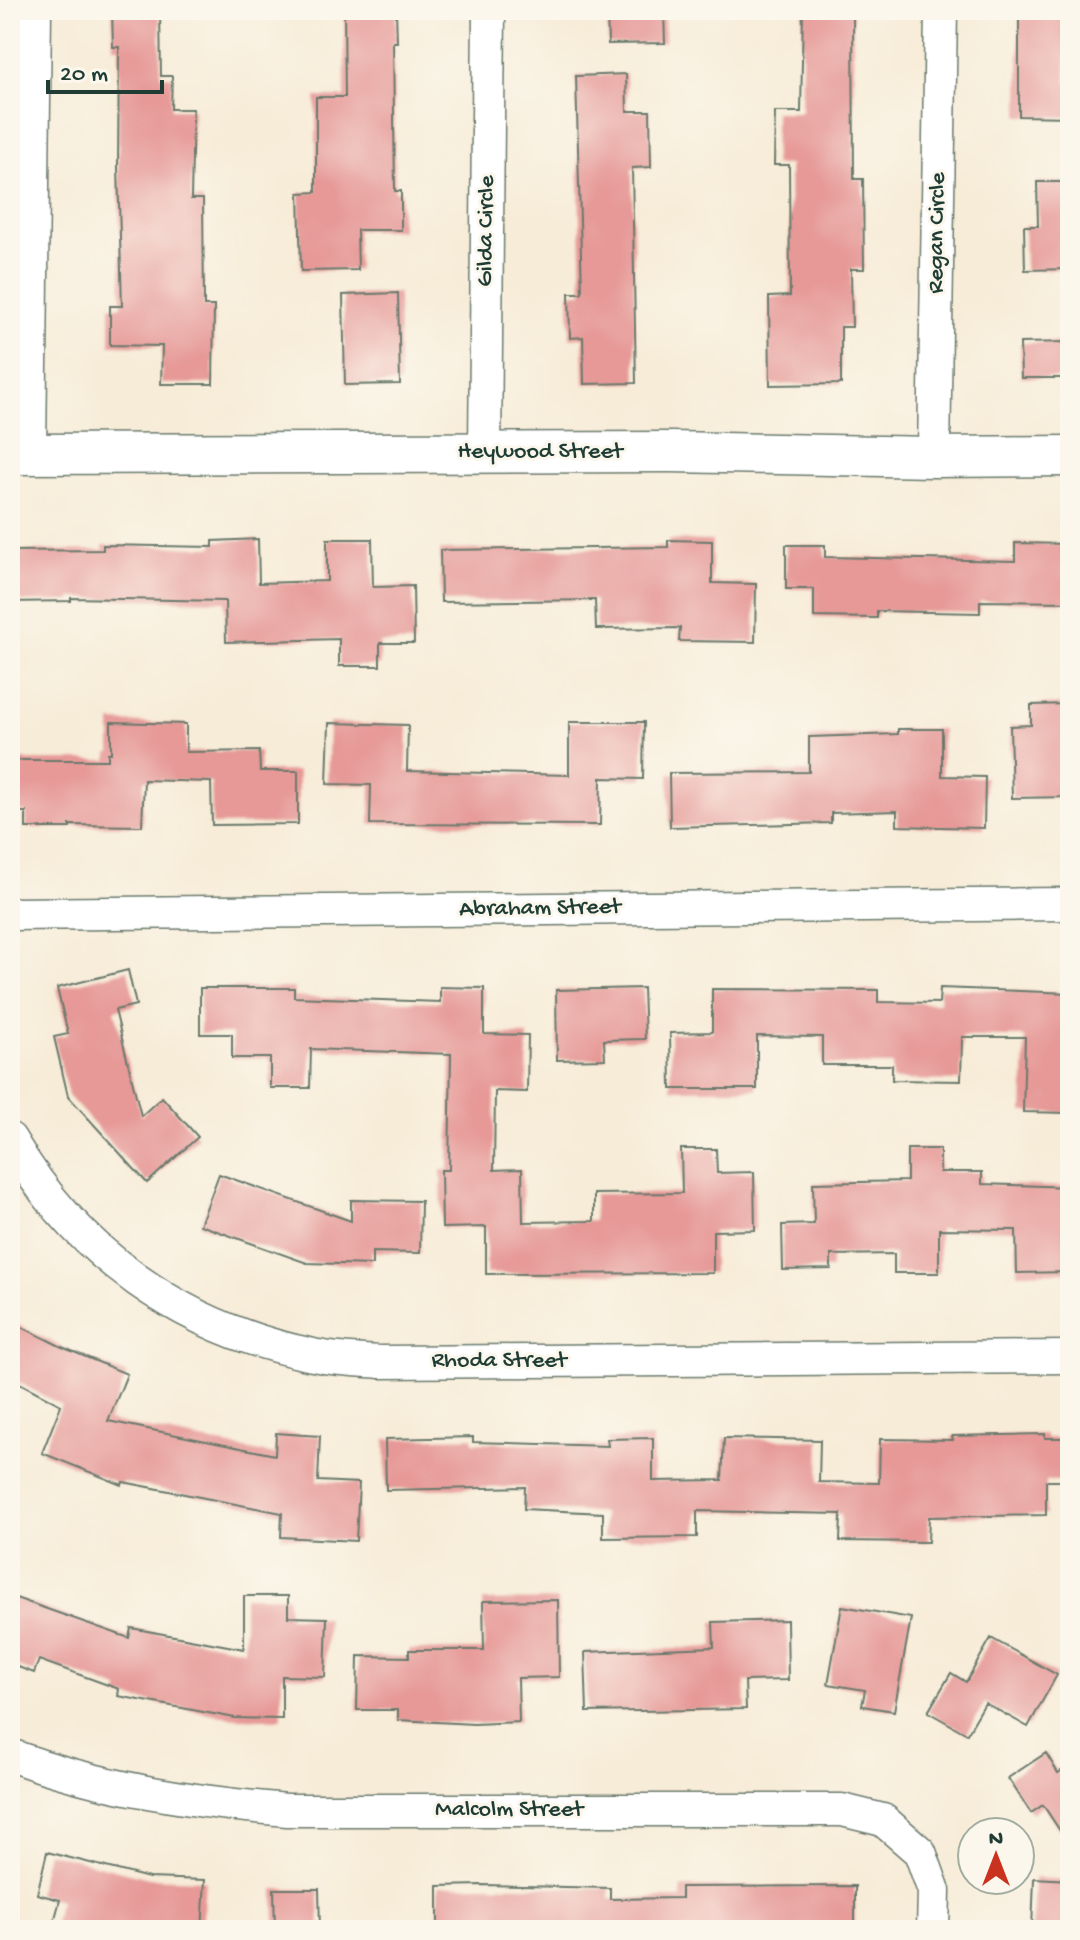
<svg xmlns="http://www.w3.org/2000/svg" width="1080" height="1940" font-family="'Gochi Hand',sans-serif">
  <style>
    .building { fill: #e69997 }
    .lines { fill: none; stroke-linecap: round; stroke-linejoin: round }
    .minor-casing { stroke: #6b7a6d; stroke-width: 35 }
    .tertiary-casing { stroke: #6b7a6d; stroke-width: 43 }
    .minor { stroke: #fff; stroke-width: 32 }
    .tertiary { stroke: #fff; stroke-width: 40 }
    .labels { text-anchor: middle; dominant-baseline: central; stroke-width: 6; stroke-linejoin: round; paint-order: stroke }
    .street-label { font-size: 24px; fill: #1f3d34; stroke: #fbf7ec }
  </style>
  <rect width="100%" height="100%" fill="#fbf7ec"/>
  <filter id="ink" filterUnits="userSpaceOnUse"><feTurbulence type="fractalNoise" baseFrequency=".0125" numOctaves="2"/><feDisplacementMap in="SourceGraphic" scale="16" xChannelSelector="R" yChannelSelector="G"/><feConvolveMatrix kernelMatrix="1 2 1 2 8 2 1 2 1" color-interpolation-filters="sRGB"/></filter>
  <filter id="wash" filterUnits="userSpaceOnUse"><feTurbulence type="fractalNoise" baseFrequency=".006" numOctaves="4" result="noise"/><feDisplacementMap in="SourceGraphic" scale="32" xChannelSelector="R" yChannelSelector="G"/><feGaussianBlur stdDeviation="1.8" result="paint"/><feColorMatrix in="noise" values="0 0 0 0 0 0 0 0 0 0 0 0 0 0 0 0 0 1.4 0 .05"/><feComposite in="paint" operator="in"/></filter>
  <g filter="url(#wash)">
    <rect width="100%" height="100%" fill="#f7ecd8"/>
    <g id="blocks">
      <!-- building -->
      <path class="building" d="M 112,10 L 160,10 L 161,76 L 172,76 L 171,109 L 193,109 L 191,199 L 203,199 L 204,306 L 214,306 L 213,384 L 161,384 L 162,346 L 110,345 L 110,306 L 122,306 L 118,167 L 119,47 L 113,47 Z
        M 344,10 L 396,10 L 397,42 L 393,42 L 395,191 L 401,191 L 401,230 L 357,230 L 358,270 L 301,271 L 299,193 L 316,192 L 316,97 L 345,97 Z
        M 607,10 L 664,10 L 665,43 L 608,44 Z
        M 803,10 L 853,10 L 854,179 L 863,179 L 864,269 L 851,269 L 852,327 L 841,327 L 841,384 L 770,385 L 769,297 L 790,296 L 789,165 L 774,165 L 775,112 L 801,112 Z
        M 1019,10 L 1066,10 L 1066,83 L 1070,83 L 1070,117 L 1019,116 Z
        M 626,74 L 627,111 L 650,111 L 651,167 L 632,168 L 636,383 L 584,384 L 583,337 L 570,338 L 569,293 L 582,293 L 576,76 Z
        M 1037,182 L 1070,182 L 1070,269 L 1025,270 L 1024,226 L 1038,226 Z
        M 398,293 L 400,384 L 345,385 L 343,295 Z
        M 1070,342 L 1070,378 L 1021,378 L 1020,343 Z
        M 258,539 L 259,583 L 327,581 L 327,539 L 372,539 L 373,587 L 413,586 L 414,643 L 380,643 L 380,666 L 339,666 L 339,639 L 226,642 L 225,601 L 71,598 L 71,601 L 10,602 L 10,551 L 103,550 L 103,545 L 213,547 L 213,541 Z
        M 668,540 L 712,541 L 712,583 L 756,584 L 755,642 L 679,641 L 680,628 L 596,629 L 595,600 L 441,602 L 440,550 L 668,547 Z
        M 1015,543 L 1070,544 L 1070,602 L 980,601 L 980,613 L 877,611 L 877,618 L 814,617 L 814,589 L 786,589 L 786,545 L 825,545 L 825,557 L 1015,561 Z
        M 1070,704 L 1070,797 L 1012,798 L 1010,726 L 1031,725 L 1031,705 Z
        M 111,722 L 186,724 L 186,752 L 259,751 L 260,771 L 298,771 L 298,824 L 212,825 L 211,782 L 144,780 L 142,826 L 70,825 L 70,828 L 26,828 L 26,812 L 10,812 L 10,760 L 108,760 L 108,753 L 111,753 Z
        M 569,722 L 644,722 L 643,779 L 601,778 L 600,825 L 370,824 L 371,785 L 327,784 L 329,723 L 408,725 L 407,771 L 569,775 Z
        M 898,729 L 942,729 L 942,776 L 985,777 L 984,828 L 897,826 L 897,811 L 831,813 L 831,823 L 670,827 L 669,773 L 809,772 L 809,737 L 898,734 Z
        M 128,970 L 136,1005 L 115,1010 L 141,1116 L 162,1097 L 198,1137 L 147,1183 L 68,1096 L 54,1037 L 68,1034 L 57,988 Z
        M 440,987 L 484,988 L 484,1034 L 528,1035 L 527,1092 L 495,1091 L 494,1170 L 522,1169 L 523,1222 L 594,1221 L 594,1194 L 682,1193 L 681,1149 L 716,1149 L 717,1173 L 754,1172 L 755,1230 L 713,1231 L 713,1273 L 486,1274 L 486,1227 L 442,1228 L 441,1170 L 449,1170 L 451,1054 L 311,1049 L 310,1088 L 270,1088 L 270,1058 L 232,1058 L 232,1034 L 200,1034 L 200,988 L 294,988 L 294,997 L 440,1002 Z
        M 643,988 L 645,1039 L 604,1040 L 605,1059 L 557,1060 L 556,990 Z
        M 940,988 L 1070,993 L 1070,1113 L 1023,1112 L 1025,1037 L 962,1037 L 961,1081 L 892,1080 L 892,1065 L 822,1065 L 822,1037 L 757,1036 L 757,1089 L 671,1089 L 670,1033 L 712,1032 L 712,989 L 878,990 L 878,1002 L 939,1003 Z
        M 907,1149 L 940,1149 L 940,1172 L 982,1172 L 982,1184 L 1070,1187 L 1070,1272 L 1017,1273 L 1016,1230 L 939,1229 L 939,1273 L 894,1273 L 894,1254 L 831,1255 L 831,1269 L 783,1270 L 782,1225 L 814,1224 L 813,1183 L 907,1181 Z
        M 219,1174 L 351,1221 L 351,1200 L 421,1201 L 420,1253 L 372,1252 L 372,1265 L 307,1263 L 200,1225 Z
        M 10,1321 L 62,1347 L 127,1374 L 108,1421 L 275,1455 L 276,1433 L 320,1436 L 318,1481 L 359,1483 L 356,1541 L 281,1537 L 282,1513 L 123,1482 L 122,1485 L 42,1453 L 61,1405 L 10,1378 Z
        M 1045,1434 L 1045,1438 L 1070,1438 L 1070,1481 L 1046,1481 L 1046,1515 L 929,1517 L 928,1542 L 840,1541 L 841,1514 L 697,1511 L 697,1537 L 603,1538 L 603,1513 L 524,1509 L 525,1487 L 386,1490 L 385,1439 L 473,1437 L 473,1442 L 608,1446 L 607,1439 L 653,1438 L 653,1481 L 722,1480 L 724,1438 L 820,1440 L 819,1482 L 879,1483 L 880,1439 L 953,1440 L 952,1436 Z
        M 10,1596 L 129,1638 L 131,1628 L 244,1649 L 244,1596 L 288,1596 L 288,1617 L 327,1618 L 325,1677 L 282,1676 L 282,1719 L 235,1718 L 118,1696 L 119,1689 L 39,1660 L 34,1673 L 10,1664 Z
        M 558,1600 L 559,1677 L 518,1678 L 519,1722 L 474,1724 L 398,1720 L 398,1710 L 357,1710 L 358,1656 L 409,1657 L 409,1650 L 484,1650 L 483,1601 Z
        M 842,1606 L 911,1618 L 894,1711 L 862,1706 L 865,1690 L 828,1684 Z
        M 787,1620 L 788,1680 L 745,1681 L 746,1709 L 587,1712 L 585,1652 L 714,1647 L 713,1622 Z
        M 991,1638 L 1057,1675 L 1028,1727 L 985,1703 L 967,1734 L 928,1712 L 951,1673 L 966,1682 Z
        M 1046,1753 L 1058,1773 L 1070,1765 L 1070,1846 L 1043,1805 L 1031,1813 L 1008,1778 Z
        M 47,1852 L 149,1878 L 205,1880 L 202,1930 L 87,1930 L 54,1922 L 60,1900 L 37,1894 Z
        M 1034,1878 L 1070,1880 L 1070,1930 L 1032,1930 Z
        M 482,1885 L 610,1888 L 610,1899 L 681,1898 L 681,1887 L 855,1886 L 855,1930 L 438,1930 L 438,1886 Z
        M 274,1889 L 319,1889 L 320,1930 L 275,1930 Z"/>
    </g>
  </g>
  <g filter="url(#ink)">
    <use href="#blocks" fill-opacity="0" stroke="#6b7a6d" stroke-width="2"/>
    <g class="lines">
      <!-- minor casing -->
      <g class="minor-casing">
        <path id="minor" d="M 485,452 L 489,10
          M 30,454 L 35,10
          M 934,457 L 941,10
          M 10,914 L 1070,904
          M 10,1139 C 76,1254 183,1329 313,1355 C 335,1360 358,1360 380,1362 L 1070,1357
          M 10,1755 C 99,1788 193,1802 287,1810 L 842,1810 L 883,1820 L 920,1852 L 934,1891 L 933,1930"/>
      </g>
      <!-- tertiary casing -->
      <g class="tertiary-casing">
        <path id="tertiary" d="M 10,454 L 671,452 L 934,457 L 1070,456"/>
      </g>
      <!-- minor -->
      <use href="#minor" class="minor"/>
      <!-- tertiary -->
      <use href="#tertiary" class="tertiary"/>
    </g>
  </g>
  <g class="labels">
    <!-- street labels -->
    <g class="street-label">
      <text transform="translate(487 231) rotate(-89)">Gilda Circle</text>
      <text transform="translate(938 233) rotate(-89)">Regan Circle</text>
      <text x="540" y="452">Heywood Street</text>
      <text transform="translate(540 909) rotate(-1)">Abraham Street</text>
      <text x="499" y="1361">Rhoda Street</text>
      <text x="509" y="1810">Malcolm Street</text>
    </g>
  </g>
  <!-- margin -->
  <rect width="1080" height="1940" fill="none" stroke="#fbf7ec" stroke-width="40"/>
  <!-- north arrow -->
  <g transform="translate(996 1856)"><circle r="38" fill="#fbf7ec" stroke="#a3ada2" stroke-width="2"/>
  <path d="M0-6L14 30L0 20L-14 30Z" fill="#c8321e"/>
  <text y="-12" font-size="22" font-weight="bold" text-anchor="middle" fill="#1f3d34">N</text>
  </g>
  <!-- scale -->
  <path d="M48 80v12h114v-12" fill="none" stroke="#1f3d34" stroke-width="4"/>
  <text x="60" y="80" font-size="24" fill="#1f3d34" stroke="#fbf7ec" stroke-width="6" paint-order="stroke">20 m</text>
</svg>
